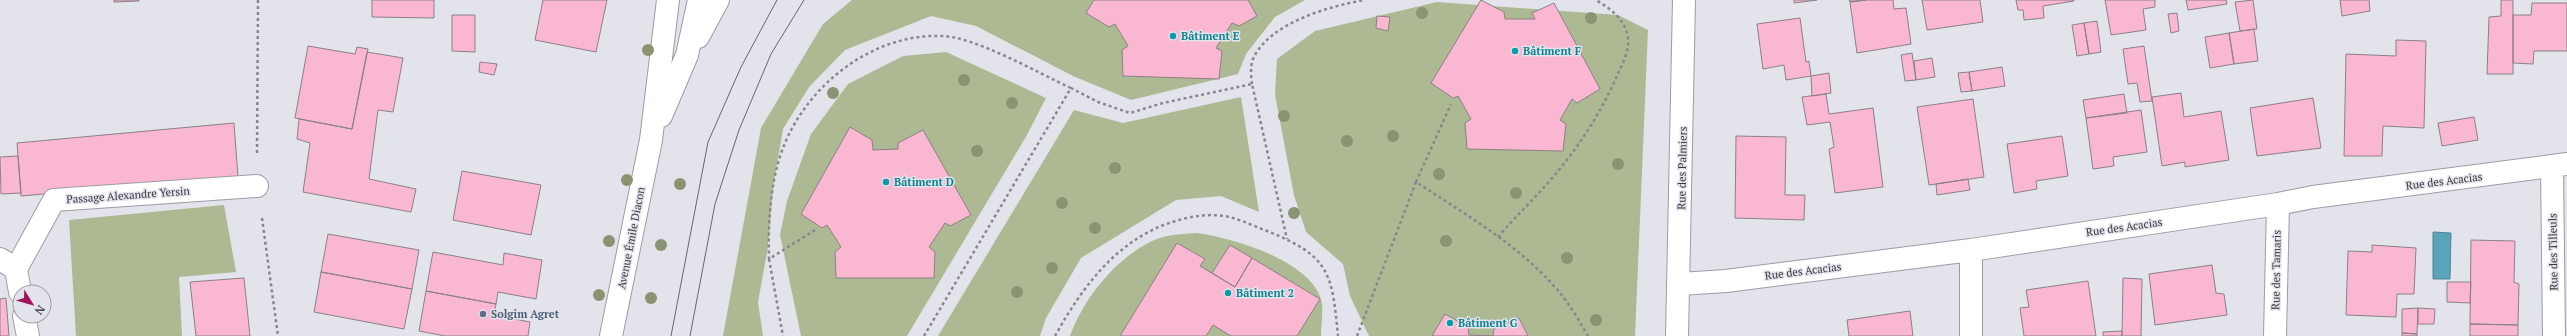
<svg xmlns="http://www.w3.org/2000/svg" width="2567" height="336" font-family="'PT Serif',serif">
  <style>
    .green { fill: #adb993 }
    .water { fill: #58a5ba; stroke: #4f8594 }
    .building { fill: #f9b7d1; stroke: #8b8185 }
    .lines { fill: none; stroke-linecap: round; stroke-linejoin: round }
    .service-casing { stroke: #9c9ca5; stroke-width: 24 }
    .minor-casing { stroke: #9c9ca5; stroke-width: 24 }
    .path { stroke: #87878d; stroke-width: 2.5; stroke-dasharray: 3 3; stroke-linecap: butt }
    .service { stroke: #fff; stroke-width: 22 }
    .minor { stroke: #fff; stroke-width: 22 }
    .tram { stroke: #66666b; stroke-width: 1 }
    .tree { fill: #8a9372 }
    .culture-dot { fill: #0f9aa8; stroke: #e3e3ec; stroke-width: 1.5 }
    .service-dot { fill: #5c6f8a; stroke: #e3e3ec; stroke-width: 1.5 }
    .labels { text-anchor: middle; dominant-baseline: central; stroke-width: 3; stroke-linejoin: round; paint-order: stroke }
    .culture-label { font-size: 11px; font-weight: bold; fill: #0d838f; stroke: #e3e3ec; text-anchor: start }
    .street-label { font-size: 11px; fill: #393a3d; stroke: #e3e3ec }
    .service-label { font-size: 11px; font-weight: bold; fill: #4e5e75; stroke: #e3e3ec; text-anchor: start }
  </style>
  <rect width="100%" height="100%" fill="#e3e3ec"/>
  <!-- green -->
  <path class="green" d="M 852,0 L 1305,0 L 1275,17 L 1246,54 L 1238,74 L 1131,100 L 1073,76 L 976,26 L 931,16 L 845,50 L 809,87 L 783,129 L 773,188 L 768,247 L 758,302 L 763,336 L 723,336 L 761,128 L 823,24 Z
    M 1437,2 L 1618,15 L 1648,30 L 1635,336 L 1369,336 L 1350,296 L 1343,264 L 1306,232 L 1294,195 L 1275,95 L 1277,59 L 1315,31 Z
    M 946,52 L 1046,98 L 1027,135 L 907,336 L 801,336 L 780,235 L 787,201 L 811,134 L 848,84 L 903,56 Z
    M 1241,97 L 1259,212 L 1221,196 L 1176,200 L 1081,258 L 1046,318 L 1040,336 L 938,336 L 1074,110 L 1123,123 Z
    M 224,205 L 236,272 L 179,277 L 182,336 L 76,336 L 69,220 Z
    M 1197,233 C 1233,238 1309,260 1321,299 C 1324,309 1321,325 1321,336 L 1070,336 C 1084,298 1115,259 1152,241 C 1166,234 1183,234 1197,233 Z"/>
  <!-- water -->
  <path class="water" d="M 2433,232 L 2451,233 L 2450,279 L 2433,279 Z"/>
  <!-- building -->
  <path class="building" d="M 114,0 L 139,0 L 139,1 L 114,2 Z
    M 372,0 L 434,0 L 434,18 L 372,17 Z
    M 543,0 L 607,0 L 596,52 L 535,40 Z
    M 1094,0 L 1248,0 L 1257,16 L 1239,26 L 1232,23 L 1216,48 L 1222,51 L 1219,79 L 1123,76 L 1122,50 L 1128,46 L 1115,24 L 1109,27 L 1086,13 Z
    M 1481,0 L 1504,12 L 1505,19 L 1535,19 L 1532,13 L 1554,3 L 1600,89 L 1577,103 L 1572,99 L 1560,120 L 1566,124 L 1563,151 L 1467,149 L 1465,123 L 1471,119 L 1458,96 L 1453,98 L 1431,83 Z
    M 1794,0 L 1817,0 L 1794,3 Z
    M 1849,0 L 1866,0 L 1850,2 Z
    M 1866,0 L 1893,0 L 1894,9 L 1906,8 L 1911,44 L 1857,53 L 1850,2 Z
    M 1922,0 L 1980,0 L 1983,22 L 1927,30 Z
    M 2016,0 L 2074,0 L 2074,1 L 2043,6 L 2044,18 L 2024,20 L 2023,10 L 2018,10 Z
    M 2105,0 L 2155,0 L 2155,7 L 2143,9 L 2146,30 L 2111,35 Z
    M 2186,0 L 2226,0 L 2227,4 L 2188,10 Z
    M 2253,0 L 2257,29 L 2240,31 L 2235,2 Z
    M 2340,0 L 2369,0 L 2370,11 L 2342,16 Z
    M 2501,0 L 2513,0 L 2513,74 L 2487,74 L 2489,17 L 2501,16 Z
    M 2532,3 L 2567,3 L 2567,51 L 2534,51 L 2533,64 L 2513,63 L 2513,15 L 2531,15 Z
    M 2177,13 L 2179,31 L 2171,33 L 2168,14 Z
    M 452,15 L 475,15 L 475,52 L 452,51 Z
    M 1377,16 L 1390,17 L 1388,31 L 1376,28 Z
    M 1800,18 L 1806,62 L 1809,61 L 1811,76 L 1786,80 L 1784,65 L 1763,69 L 1757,24 Z
    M 2097,21 L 2101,52 L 2089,54 L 2084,23 Z
    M 2084,23 L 2089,54 L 2077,56 L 2072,25 Z
    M 2254,29 L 2258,61 L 2234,64 L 2229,33 Z
    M 2229,33 L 2234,64 L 2210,68 L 2205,37 Z
    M 2396,40 L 2426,41 L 2424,128 L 2383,126 L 2382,156 L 2344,156 L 2346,54 L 2396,56 Z
    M 308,46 L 355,54 L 357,47 L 368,49 L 352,129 L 295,118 Z
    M 2144,46 L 2152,101 L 2140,102 L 2137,83 L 2128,84 L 2123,49 Z
    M 367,52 L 403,58 L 393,112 L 378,110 L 369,179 L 416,189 L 411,212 L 303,192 L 310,143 L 297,139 L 299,119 L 352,129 Z
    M 1912,53 L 1916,80 L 1905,81 L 1901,55 Z
    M 1932,58 L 1935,77 L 1916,80 L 1914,61 Z
    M 480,62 L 497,64 L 494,75 L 479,72 Z
    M 2002,67 L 2005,86 L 1972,91 L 1969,72 Z
    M 1969,72 L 1972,91 L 1961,92 L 1958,73 Z
    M 1829,73 L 1831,93 L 1812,96 L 1811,76 Z
    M 2181,93 L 2184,117 L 2221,111 L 2229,160 L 2185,167 L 2185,162 L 2162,166 L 2152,97 Z
    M 1826,94 L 1829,114 L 1873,108 L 1883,187 L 1835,193 L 1829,149 L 1834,147 L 1830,122 L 1807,125 L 1802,97 Z
    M 2124,94 L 2127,113 L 2086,118 L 2083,100 Z
    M 2313,98 L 2321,148 L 2257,156 L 2250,108 Z
    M 1973,99 L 1984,177 L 1929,185 L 1917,107 Z
    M 2141,110 L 2147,152 L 2113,157 L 2114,166 L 2093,169 L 2086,118 Z
    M 2474,117 L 2478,140 L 2442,146 L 2438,123 Z
    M 234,123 L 238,177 L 21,196 L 17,143 Z
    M 850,127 L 872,140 L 873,150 L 898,149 L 898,143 L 923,130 L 971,215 L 950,226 L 945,223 L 929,247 L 935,252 L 934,278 L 836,278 L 835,252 L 841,247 L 827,225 L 822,228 L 801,214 Z
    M 1736,136 L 1786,137 L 1785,195 L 1805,195 L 1804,220 L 1735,218 Z
    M 2062,136 L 2068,176 L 2036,181 L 2037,189 L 2014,193 L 2007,144 Z
    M 18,156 L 21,193 L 1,194 L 0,157 Z
    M 462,171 L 541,185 L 531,235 L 453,220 Z
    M 1968,179 L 1970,190 L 1937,195 L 1936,184 Z
    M 328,234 L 419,250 L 412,289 L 321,272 Z
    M 2471,240 L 2515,241 L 2514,282 L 2519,284 L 2518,325 L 2470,324 Z
    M 1177,243 L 1205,259 L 1200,266 L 1235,287 L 1252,258 L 1320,299 L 1297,336 L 1231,336 L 1213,325 L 1206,336 L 1120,336 Z
    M 1230,245 L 1252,258 L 1235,287 L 1212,273 Z
    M 2372,245 L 2416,248 L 2414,294 L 2397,294 L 2396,317 L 2346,315 L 2348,251 L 2372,252 Z
    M 433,252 L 503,265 L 504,253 L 542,260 L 536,299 L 498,292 L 496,304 L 426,291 Z
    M 2212,265 L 2216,293 L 2224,294 L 2227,315 L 2155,325 L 2149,274 Z
    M 321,272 L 412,289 L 404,329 L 314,312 Z
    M 244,278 L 250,336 L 196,336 L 190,282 Z
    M 2123,278 L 2142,279 L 2141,336 L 2122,336 Z
    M 2088,281 L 2096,336 L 2024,336 L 2020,308 L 2029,307 L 2026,290 Z
    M 2447,282 L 2471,282 L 2470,303 L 2447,302 Z
    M 426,291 L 496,304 L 494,315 L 530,322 L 528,336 L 445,336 L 419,331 Z
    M 6,298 L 9,336 L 0,336 L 0,299 Z
    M 2418,308 L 2417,334 L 2402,333 L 2402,309 Z
    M 2418,308 L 2435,309 L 2434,324 L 2418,324 Z
    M 1910,311 L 1913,336 L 1849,336 L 1847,320 Z
    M 1445,314 L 1468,327 L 1469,335 L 1493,336 L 1494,329 L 1519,318 L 1528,336 L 1432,336 Z
    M 2470,324 L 2518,325 L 2518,336 L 2470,336 Z
    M 2122,331 L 2122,336 L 2103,336 L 2103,332 Z
    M 2402,333 L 2417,334 L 2417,336 L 2402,336 Z"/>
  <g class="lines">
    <!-- service casing -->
    <g class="service-casing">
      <path id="service" d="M 16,269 L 54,200 L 257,186"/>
    </g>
    <!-- minor casing -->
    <g class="minor-casing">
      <path id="minor" d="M 698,37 L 718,0
        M 661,116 L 687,55 L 699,0
        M 2552,167 L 2554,336
        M 0,259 L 16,269 L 20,292
        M 1680,284 L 1726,281 L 1971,250 L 2278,204 L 2313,197 L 2567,164
        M 24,316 L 28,336
        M 611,336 L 651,140 L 668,0
        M 1677,336 L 1684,0
        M 1971,336 L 1971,250
        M 2275,336 L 2278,204"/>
    </g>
    <!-- path -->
    <path class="path" d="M 1252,84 C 1251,76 1250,67 1253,59 C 1269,23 1329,6 1365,0
      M 257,153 L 258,0
      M 1416,182 L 1451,104
      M 262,218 L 278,336
      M 815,230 L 769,259 C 768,223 770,182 783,148 C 807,85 873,33 942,36 C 976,37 1038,73 1071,88
      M 1498,237 C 1516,216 1536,197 1554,176 C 1580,145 1601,112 1617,76 C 1622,65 1630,49 1628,38 C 1625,19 1611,9 1596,0
      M 769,259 L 783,336
      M 924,336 L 1071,88 L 1098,102 L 1130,113 L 1163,103 L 1252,84 L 1287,239
      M 1055,336 C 1084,284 1120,236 1179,220 C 1196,215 1216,213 1233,218 C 1244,221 1256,227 1267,231 C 1330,256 1332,273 1338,336
      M 1357,336 L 1416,182 C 1463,213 1516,243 1554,286 C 1568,301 1578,319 1588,336"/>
    <!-- service -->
    <use href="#service" class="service"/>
    <!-- minor -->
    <use href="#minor" class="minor"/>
    <!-- tram -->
    <path class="tram" d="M 671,336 L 708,142 L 741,67 L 777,0
      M 690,336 L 715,204 L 739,130 L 771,54 L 804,0"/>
  </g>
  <!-- trees -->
  <g class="tree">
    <circle cx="1422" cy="13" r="6"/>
    <circle cx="1591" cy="18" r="6"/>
    <circle cx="648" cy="50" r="6"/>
    <circle cx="964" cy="80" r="6"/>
    <circle cx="833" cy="93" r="6"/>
    <circle cx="1012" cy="103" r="6"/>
    <circle cx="1284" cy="116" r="6"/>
    <circle cx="1393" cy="136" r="6"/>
    <circle cx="1347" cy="141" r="6"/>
    <circle cx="977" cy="151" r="6"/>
    <circle cx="1618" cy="164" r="6"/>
    <circle cx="1115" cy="168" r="6"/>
    <circle cx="1439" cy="174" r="6"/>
    <circle cx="627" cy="180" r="6"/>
    <circle cx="680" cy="184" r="6"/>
    <circle cx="1516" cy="193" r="6"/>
    <circle cx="1062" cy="203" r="6"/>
    <circle cx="1294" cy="213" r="6"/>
    <circle cx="1095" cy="228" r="6"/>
    <circle cx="609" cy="241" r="6"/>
    <circle cx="1446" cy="241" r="6"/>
    <circle cx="661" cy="245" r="6"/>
    <circle cx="1567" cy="258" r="6"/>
    <circle cx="1052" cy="268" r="6"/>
    <circle cx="1017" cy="292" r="6"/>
    <circle cx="599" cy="295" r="6"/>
    <circle cx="651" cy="298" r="6"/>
    <circle cx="1596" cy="320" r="6"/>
  </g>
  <!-- markers -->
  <g class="culture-dot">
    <circle cx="1173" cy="36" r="4"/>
    <circle cx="1515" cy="51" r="4"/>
    <circle cx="886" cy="182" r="4"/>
    <circle cx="1228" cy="293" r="4"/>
    <circle cx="1450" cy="323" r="4"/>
  </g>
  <circle class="service-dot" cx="483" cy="314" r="4"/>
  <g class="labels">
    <!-- culture labels -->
    <g class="culture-label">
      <text x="1181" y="36">Bâtiment E</text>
      <text x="1523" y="51">Bâtiment F</text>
      <text x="894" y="182">Bâtiment D</text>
      <text x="1236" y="293">Bâtiment 2</text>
      <text x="1458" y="323">Bâtiment G</text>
    </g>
    <!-- street labels -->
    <g class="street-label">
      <text transform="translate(1682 168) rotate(-89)">Rue des Palmiers</text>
      <text transform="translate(2444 181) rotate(-7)">Rue des Acacias</text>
      <text transform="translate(128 195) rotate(-4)">Passage Alexandre Yersin</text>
      <text transform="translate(2124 227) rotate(-8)">Rue des Acacias</text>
      <text transform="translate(631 238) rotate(-79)">Avenue Émile Diacon</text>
      <text transform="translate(2553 252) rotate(-91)">Rue des Tilleuls</text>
      <text transform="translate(2276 270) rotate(-89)">Rue des Tamaris</text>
      <text transform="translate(1803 271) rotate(-7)">Rue des Acacias</text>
    </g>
    <!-- service labels -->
    <g class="service-label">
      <text x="491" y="314">Solgim Agret</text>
    </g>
  </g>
  <!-- north arrow -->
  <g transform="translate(32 304) rotate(127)"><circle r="19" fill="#e3e3ec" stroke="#9f9fa6"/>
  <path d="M0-3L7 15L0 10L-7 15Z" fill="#a1135b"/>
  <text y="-6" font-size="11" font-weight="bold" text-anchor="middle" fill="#393a3d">N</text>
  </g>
</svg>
